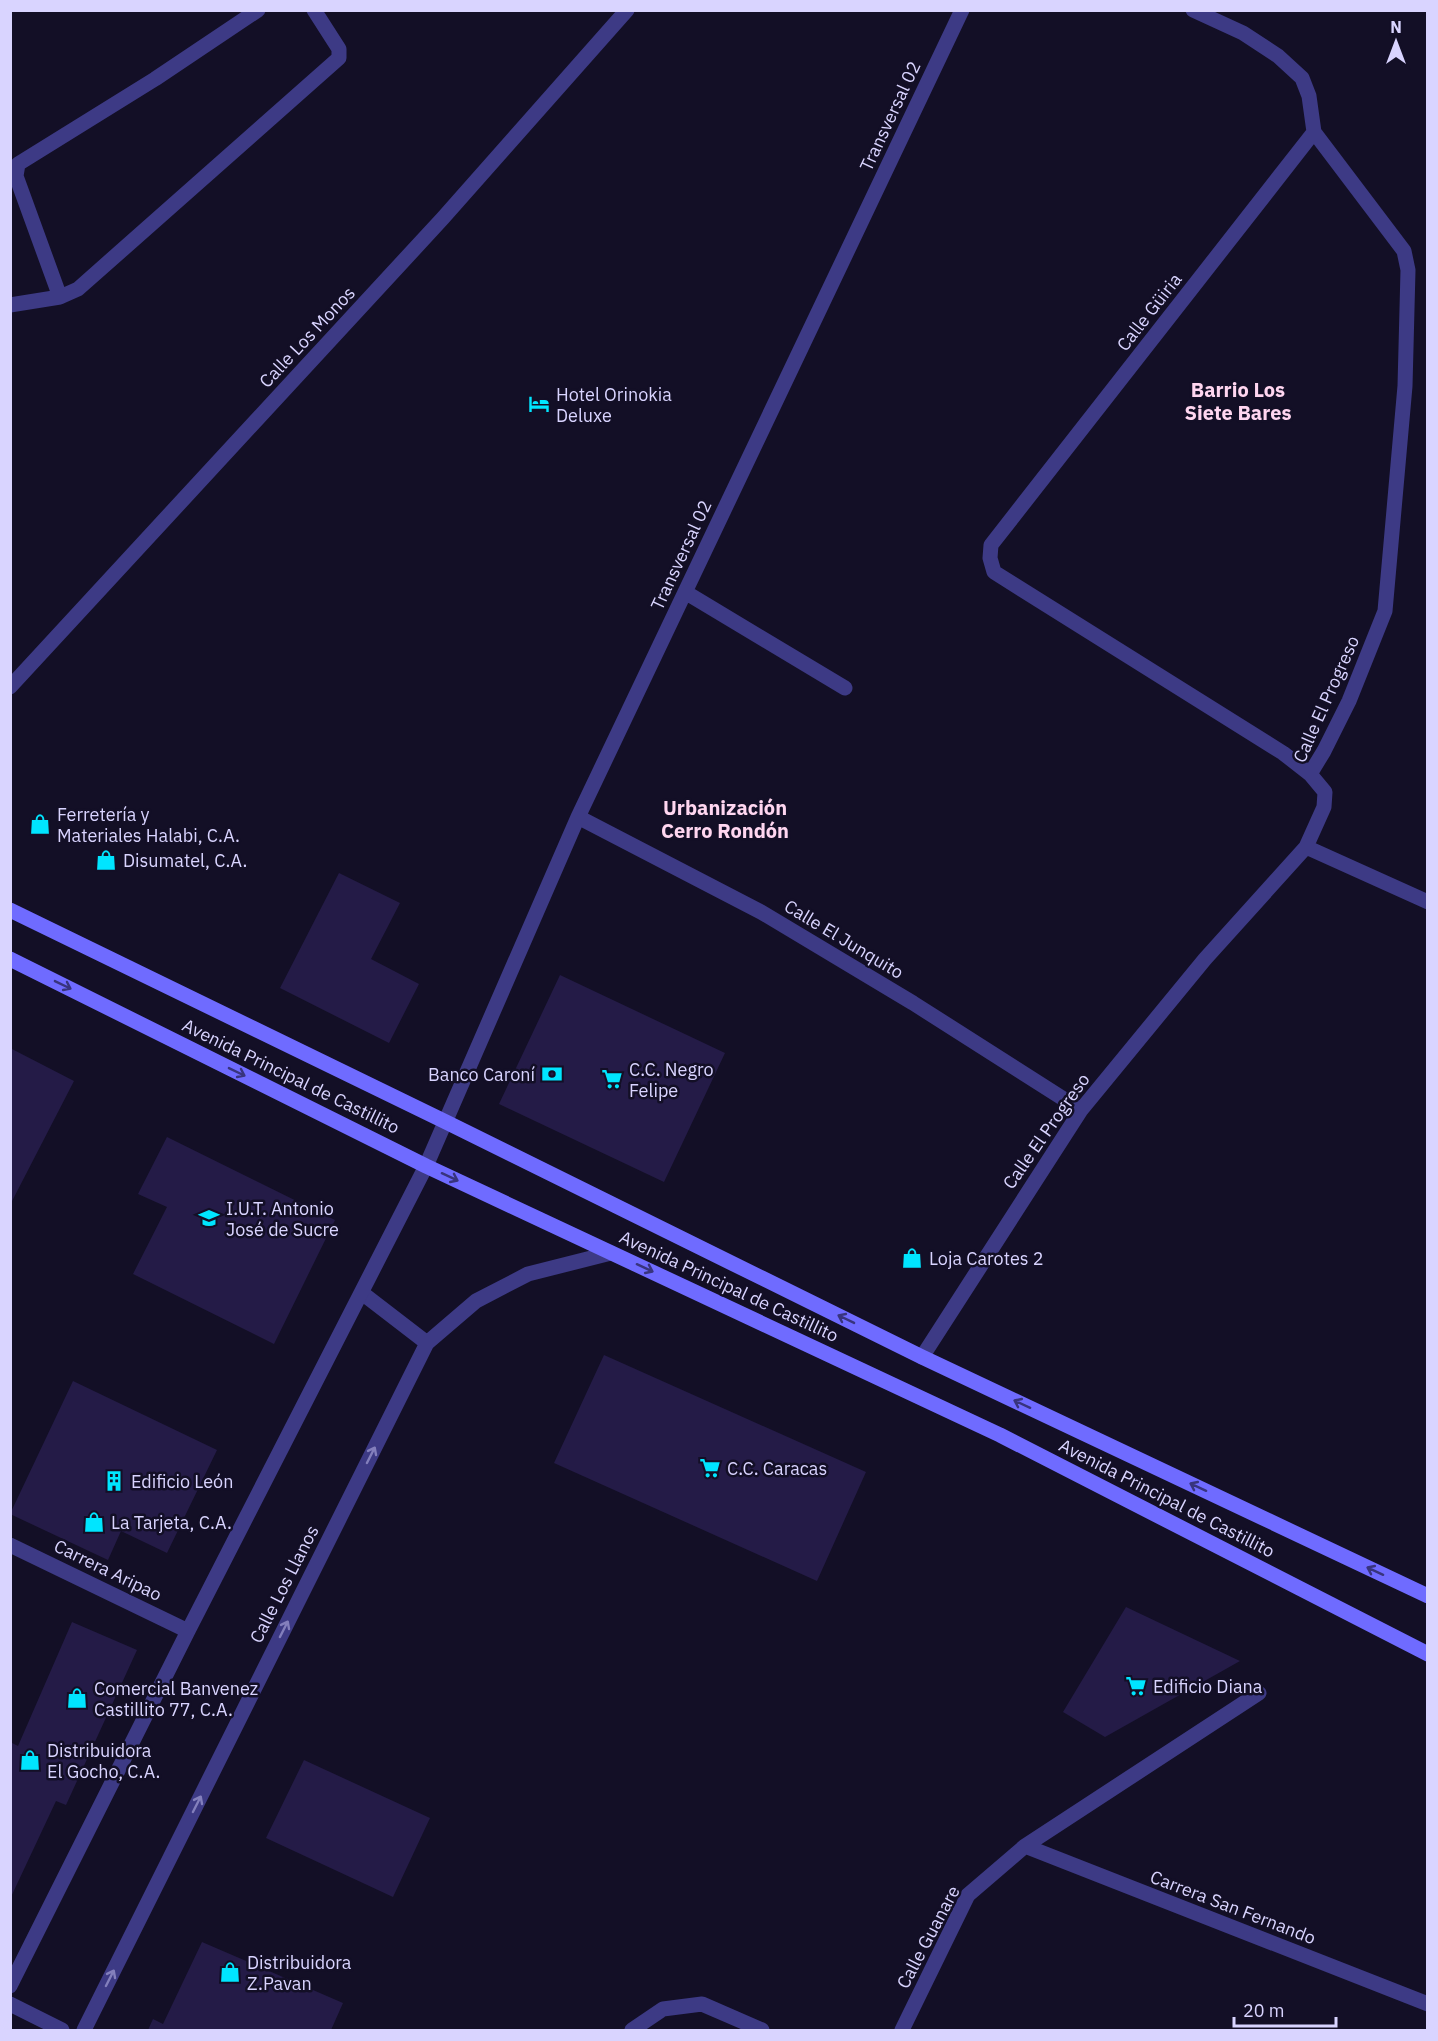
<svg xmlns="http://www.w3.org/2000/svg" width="1438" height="2041" font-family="'IBM Plex Sans',sans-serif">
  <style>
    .building { fill: #241b47 }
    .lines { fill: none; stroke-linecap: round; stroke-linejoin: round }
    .lane { stroke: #3d3a85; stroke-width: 15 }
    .street { stroke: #3d3a85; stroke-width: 15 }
    .secondary { stroke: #6f6bff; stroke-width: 15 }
    .oneway { stroke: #38347d }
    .oneway2 { stroke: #837fbc }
    .labels { text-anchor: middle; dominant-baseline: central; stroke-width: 5; stroke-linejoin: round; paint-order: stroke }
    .street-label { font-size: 18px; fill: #d9d4ff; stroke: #130f26 }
    .poi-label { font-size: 18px; fill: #d9d4ff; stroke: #130f26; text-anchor: start }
    .neighbourhood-label { font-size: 20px; font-weight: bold; fill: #ffd6f0; stroke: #130f26 }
  </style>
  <rect width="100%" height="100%" fill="#130f26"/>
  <!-- building -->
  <path class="building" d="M 339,873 L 400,903 L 371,959 L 419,984 L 389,1043 L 280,988 Z
    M 560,975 L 725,1053 L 664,1182 L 499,1104 Z
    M 10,1048 L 74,1081 L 10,1205 Z
    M 167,1137 L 335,1220 L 274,1344 L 133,1274 L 167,1207 L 138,1194 Z
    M 604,1355 L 866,1472 L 817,1581 L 554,1463 Z
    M 73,1381 L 217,1450 L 167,1553 L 121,1531 L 108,1560 L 10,1514 Z
    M 1126,1607 L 1240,1661 L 1105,1737 L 1063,1712 Z
    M 72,1622 L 137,1650 L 66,1805 L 56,1801 L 10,1899 L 10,1742 L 18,1746 Z
    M 304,1760 L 430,1818 L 393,1897 L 266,1838 Z
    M 202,1942 L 343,2003 L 331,2030 L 148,2030 L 153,2019 L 163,2024 Z"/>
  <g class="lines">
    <!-- lane -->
    <path class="lane" d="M 362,1293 L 427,1343
      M 10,2004 L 62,2030
      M 84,2030 L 427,1343 L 476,1301 L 528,1274 L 611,1253"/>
    <!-- street -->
    <path class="street" d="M 1193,10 L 1243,33 L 1278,56 L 1302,78 L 1309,96 L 1314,132 L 991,545 L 990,558 L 994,572 L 1283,753 L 1310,774
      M 60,297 L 16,176 L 18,164 L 155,79 L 258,10
      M 10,305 L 60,297 L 78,289 L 339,58 L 339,49 L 314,10
      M 685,592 L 845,688
      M 10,687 L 443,218 L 627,10
      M 578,817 L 761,912 L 913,1003 L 1081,1110
      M 1306,847 L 1428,902
      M 922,1357 L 1081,1110 L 1205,959 L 1306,847 L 1324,807 L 1325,792 L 1310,774 L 1324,751 L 1349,701 L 1385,611 L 1405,386 L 1408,270 L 1404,251 L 1314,132
      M 10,1545 L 188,1631
      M 1025,1846 L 1428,2004
      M 10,1986 L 188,1631 L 426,1166 L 578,817 L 962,10
      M 632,2030 L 663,2009 L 702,2004 L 762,2030
      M 902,2030 L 968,1895 L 1025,1846 L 1259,1693"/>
    <!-- secondary -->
    <path class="secondary" d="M 10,910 L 446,1122 L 922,1357 L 1428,1596
      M 10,959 L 426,1166 L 1000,1435 L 1428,1654"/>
  </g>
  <!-- one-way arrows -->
  <defs><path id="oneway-shaft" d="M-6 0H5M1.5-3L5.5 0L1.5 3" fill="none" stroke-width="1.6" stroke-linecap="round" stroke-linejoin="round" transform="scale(1.5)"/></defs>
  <g class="oneway">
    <use href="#oneway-shaft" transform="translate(63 985) rotate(26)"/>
    <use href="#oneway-shaft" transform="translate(237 1072) rotate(26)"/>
    <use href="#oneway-shaft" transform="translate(450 1177) rotate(25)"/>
    <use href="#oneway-shaft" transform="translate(645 1268) rotate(25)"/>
    <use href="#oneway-shaft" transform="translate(846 1319) rotate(-154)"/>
    <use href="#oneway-shaft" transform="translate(1022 1404) rotate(-155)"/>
    <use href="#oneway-shaft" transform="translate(1198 1487) rotate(-155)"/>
    <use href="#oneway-shaft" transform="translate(1375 1571) rotate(-155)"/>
  </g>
  <g class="oneway2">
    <use href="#oneway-shaft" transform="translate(371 1455) rotate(-63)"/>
    <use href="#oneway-shaft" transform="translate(284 1629) rotate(-63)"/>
    <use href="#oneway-shaft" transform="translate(197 1804) rotate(-63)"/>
    <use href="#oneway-shaft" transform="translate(110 1978) rotate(-63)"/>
  </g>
  <!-- icons -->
  <defs>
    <g id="hotel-bare" transform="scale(1.62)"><path d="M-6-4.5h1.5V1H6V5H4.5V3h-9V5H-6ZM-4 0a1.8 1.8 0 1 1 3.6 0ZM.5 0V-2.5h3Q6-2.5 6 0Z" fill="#00e5ff" stroke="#130f26" stroke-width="2.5" paint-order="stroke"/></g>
    <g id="shop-bare" transform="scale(1.62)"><path d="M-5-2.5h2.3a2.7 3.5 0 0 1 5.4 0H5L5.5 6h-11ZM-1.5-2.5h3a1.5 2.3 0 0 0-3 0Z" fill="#00e5ff" stroke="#130f26" stroke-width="2.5" paint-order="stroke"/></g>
    <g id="bank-bare" transform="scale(1.62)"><path d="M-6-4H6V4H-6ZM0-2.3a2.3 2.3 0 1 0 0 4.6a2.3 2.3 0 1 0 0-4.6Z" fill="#00e5ff" stroke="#130f26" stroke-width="2.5" paint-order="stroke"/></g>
    <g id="supermarket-bare" transform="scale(1.62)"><path d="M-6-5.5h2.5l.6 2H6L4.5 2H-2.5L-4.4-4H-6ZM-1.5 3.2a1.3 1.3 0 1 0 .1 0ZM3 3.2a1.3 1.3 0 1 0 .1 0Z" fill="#00e5ff" stroke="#130f26" stroke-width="2.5" paint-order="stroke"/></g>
    <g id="university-bare" transform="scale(1.62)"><path d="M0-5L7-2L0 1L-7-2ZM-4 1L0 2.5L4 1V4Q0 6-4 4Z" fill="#00e5ff" stroke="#130f26" stroke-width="2.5" paint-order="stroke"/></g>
    <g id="building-bare" transform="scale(1.62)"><path d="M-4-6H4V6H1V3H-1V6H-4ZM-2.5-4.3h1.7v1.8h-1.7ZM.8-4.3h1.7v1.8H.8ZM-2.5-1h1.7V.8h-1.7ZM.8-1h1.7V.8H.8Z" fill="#00e5ff" stroke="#130f26" stroke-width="2.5" paint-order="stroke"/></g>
  </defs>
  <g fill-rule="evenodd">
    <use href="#hotel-bare" x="539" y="404"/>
    <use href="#shop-bare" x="40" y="824"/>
    <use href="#shop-bare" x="106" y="860"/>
    <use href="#bank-bare" x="552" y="1074"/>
    <use href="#supermarket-bare" x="612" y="1079"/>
    <use href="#university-bare" x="209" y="1218"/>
    <use href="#shop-bare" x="912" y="1258"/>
    <use href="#supermarket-bare" x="710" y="1468"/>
    <use href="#building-bare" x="114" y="1481"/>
    <use href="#shop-bare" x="94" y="1522"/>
    <use href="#supermarket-bare" x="1136" y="1686"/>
    <use href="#shop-bare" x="77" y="1698"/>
    <use href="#shop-bare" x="30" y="1760"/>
    <use href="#shop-bare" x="230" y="1972"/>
  </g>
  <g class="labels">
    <!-- street labels -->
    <g class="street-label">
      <text transform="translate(890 116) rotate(-65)">Transversal 02</text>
      <text transform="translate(1149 312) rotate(-52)">Calle Güiria</text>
      <text transform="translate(307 337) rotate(-47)">Calle Los Monos</text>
      <text transform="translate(681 555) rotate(-65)">Transversal 02</text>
      <text transform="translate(1326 699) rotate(-66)">Calle El Progreso</text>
      <text transform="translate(844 939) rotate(31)">Calle El Junquito</text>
      <text transform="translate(291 1076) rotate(26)">Avenida Principal de Castillito</text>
      <text transform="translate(1046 1131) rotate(-55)">Calle El Progreso</text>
      <text transform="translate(729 1286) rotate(25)">Avenida Principal de Castillito</text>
      <text transform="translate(1167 1498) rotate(27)">Avenida Principal de Castillito</text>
      <text transform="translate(108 1570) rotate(26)">Carrera Aripao</text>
      <text transform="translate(284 1584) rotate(-63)">Calle Los Llanos</text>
      <text transform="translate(1233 1907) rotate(21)">Carrera San Fernando</text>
      <text transform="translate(928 1937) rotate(-62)">Calle Guanare</text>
    </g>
    <!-- poi labels -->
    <g class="poi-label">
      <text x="556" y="394">Hotel Orinokia<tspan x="556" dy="21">Deluxe</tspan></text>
      <text x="57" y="814">Ferretería y<tspan x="57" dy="21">Materiales Halabi, C.A.</tspan></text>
      <text x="123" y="860">Disumatel, C.A.</text>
      <text x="629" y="1069">C.C. Negro<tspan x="629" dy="21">Felipe</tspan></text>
      <text x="535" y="1074" text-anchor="end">Banco Caroní</text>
      <text x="226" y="1208">I.U.T. Antonio<tspan x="226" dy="21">José de Sucre</tspan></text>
      <text x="929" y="1258">Loja Carotes 2</text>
      <text x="727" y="1468">C.C. Caracas</text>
      <text x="131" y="1481">Edificio León</text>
      <text x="111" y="1522">La Tarjeta, C.A.</text>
      <text x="1153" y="1686">Edificio Diana</text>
      <text x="94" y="1688">Comercial Banvenez<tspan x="94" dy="21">Castillito 77, C.A.</tspan></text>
      <text x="47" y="1750">Distribuidora<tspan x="47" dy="21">El Gocho, C.A.</tspan></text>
      <text x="247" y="1962">Distribuidora<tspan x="247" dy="21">Z.Pavan</tspan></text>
    </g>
    <!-- neighbourhood labels -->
    <g class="neighbourhood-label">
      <text x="1238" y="389">Barrio Los<tspan x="1238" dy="23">Siete Bares</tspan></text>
      <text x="725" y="807">Urbanización<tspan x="725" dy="23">Cerro Rondón</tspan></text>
    </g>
  </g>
  <!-- border -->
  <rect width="1438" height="2041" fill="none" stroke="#d9d4ff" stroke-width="24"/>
  <!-- north arrow -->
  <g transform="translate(1396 42)" stroke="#130f26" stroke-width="4.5" paint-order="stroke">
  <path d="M0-4.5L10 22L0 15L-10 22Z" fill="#d9d4ff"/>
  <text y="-9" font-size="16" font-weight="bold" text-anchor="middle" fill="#d9d4ff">N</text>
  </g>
  <!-- scale -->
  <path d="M1234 2017v9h102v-9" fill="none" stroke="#d9d4ff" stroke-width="3"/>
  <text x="1243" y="2017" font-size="18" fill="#d9d4ff" stroke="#130f26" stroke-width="4.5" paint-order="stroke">20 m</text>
</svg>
